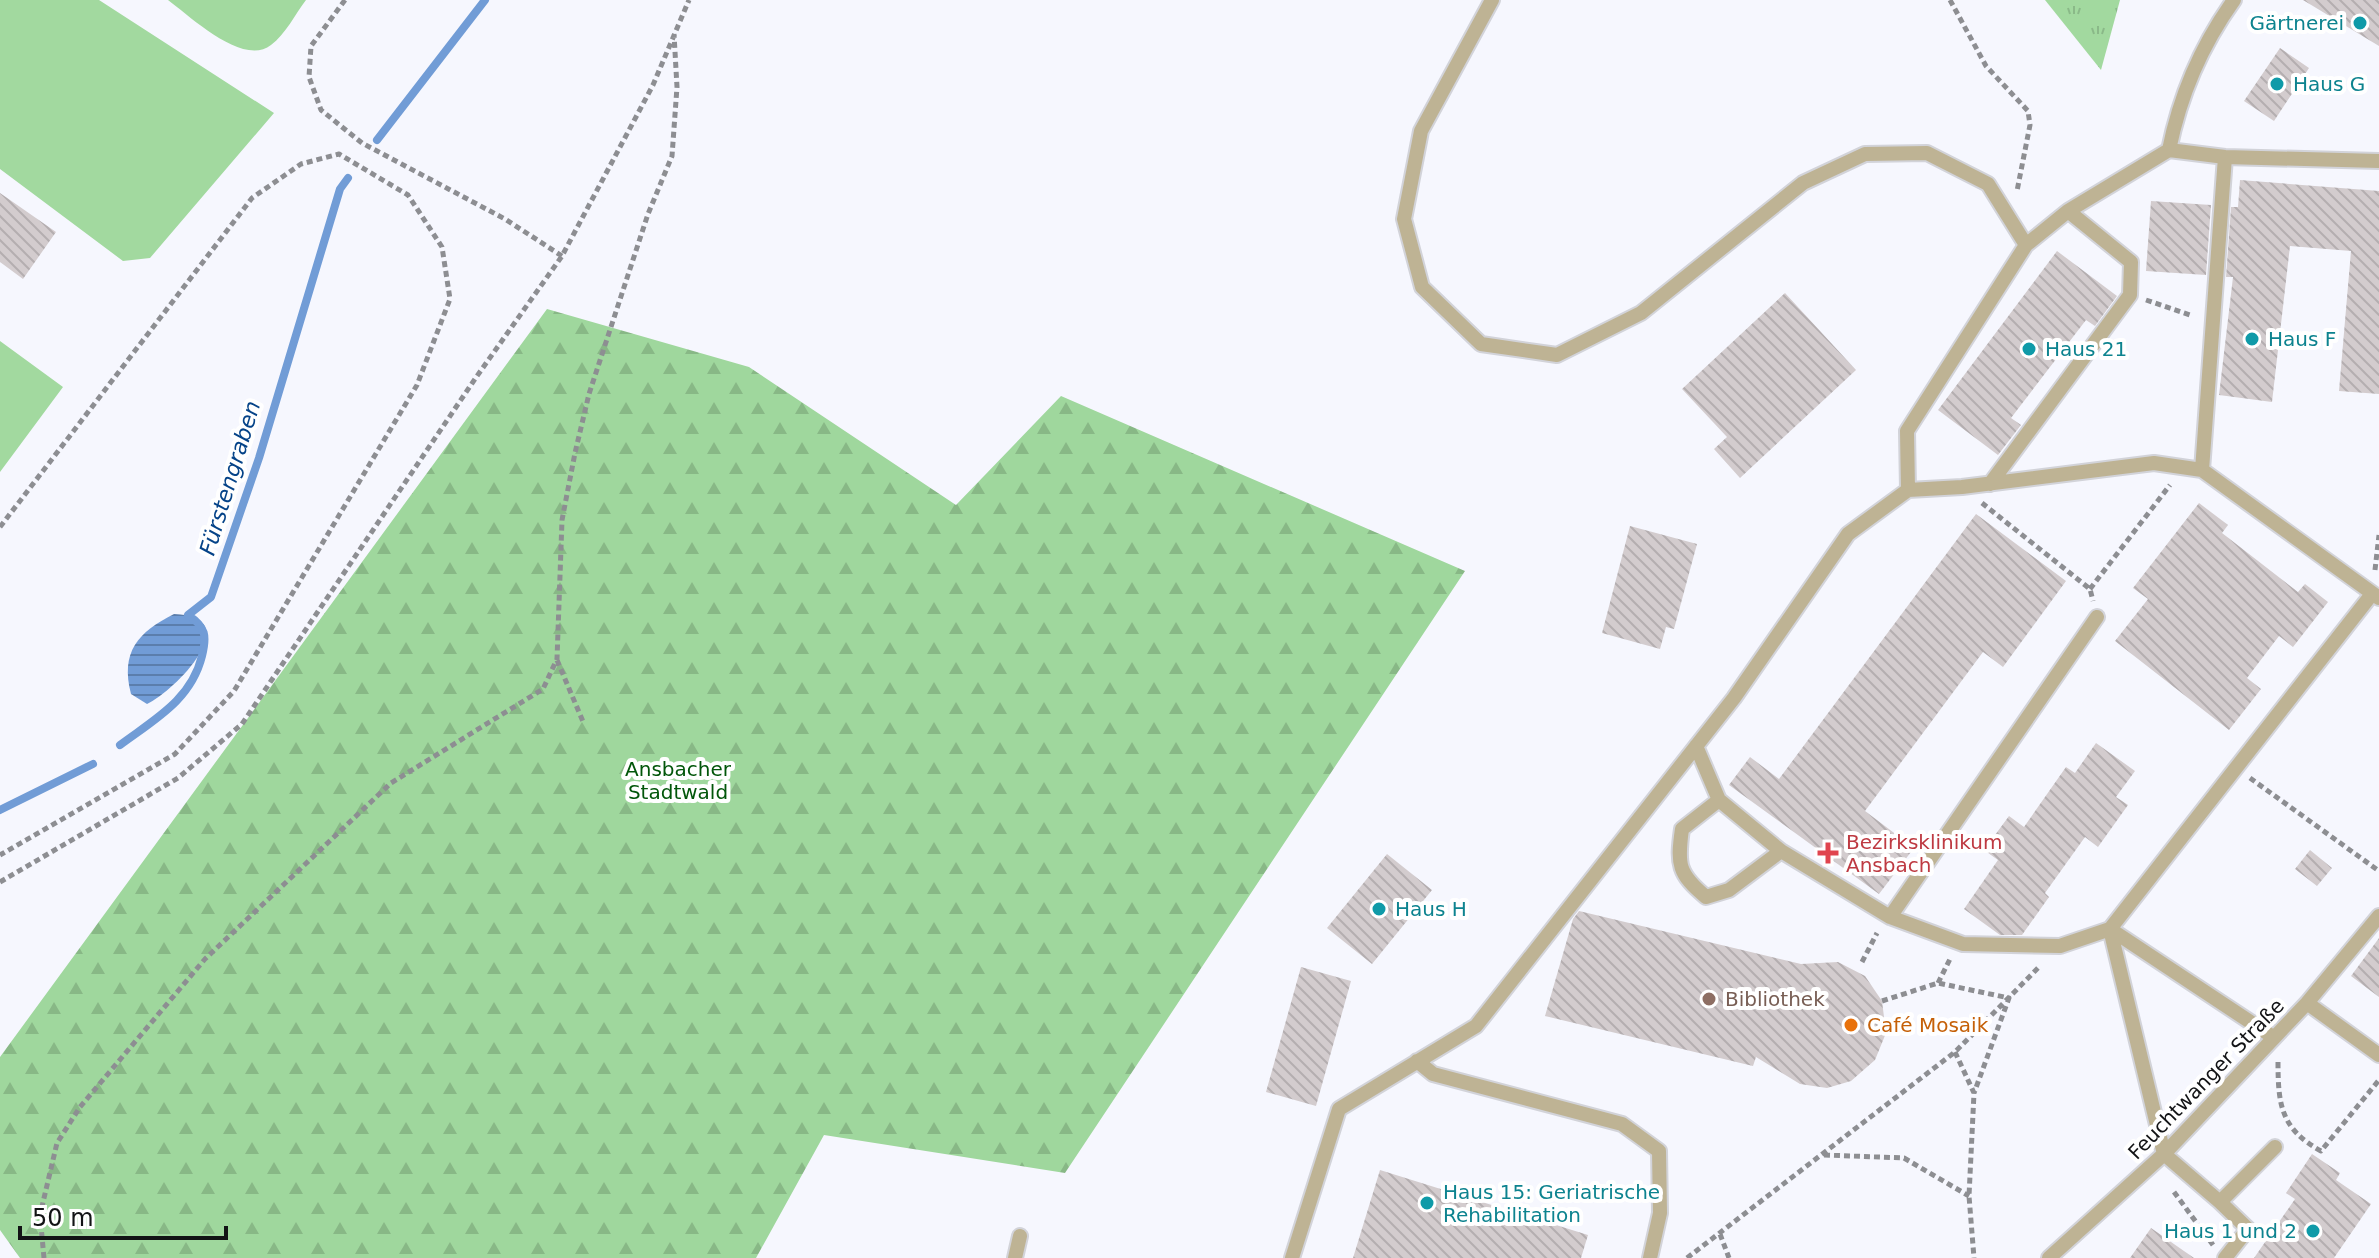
<svg xmlns="http://www.w3.org/2000/svg" width="2379" height="1258" font-family="'DejaVu Sans',sans-serif">
  <style>
    .grass { fill: url(#grass-tufts) }
    .forest { fill: url(#forest-firs) }
    .garden { fill: #a2d99f }
    .water { fill: url(#water-rules) }
    .lines { fill: none; stroke-linecap: round; stroke-linejoin: round }
    .stream { stroke: #719cd6; stroke-width: 8 }
    .building { fill: url(#building-back-hatch) }
    .service-casing { stroke: #d2d3d9; stroke-width: 18 }
    .path { stroke: #8d8e92; stroke-width: 5; stroke-dasharray: 6 4; stroke-linecap: butt }
    .service { stroke: #beb394; stroke-width: 14 }
    .culture-dot { fill: #0f9aa8; stroke: #fff; stroke-width: 3 }
    .health-dot { fill: #e0444e; stroke: #fff; stroke-width: 3 }
    .education-dot { fill: #8d6e63; stroke: #fff; stroke-width: 3 }
    .food-dot { fill: #e8710a; stroke: #fff; stroke-width: 3 }
    .labels { text-anchor: middle; dominant-baseline: central; stroke-width: 8; stroke-linejoin: round; paint-order: stroke }
    .culture-label { font-size: 20px; fill: #0d838f; stroke: #fff; text-anchor: start }
    .park-label { font-size: 20px; fill: #02560a; stroke: #fff }
    .health-label { font-size: 20px; fill: #be3a42; stroke: #fff; text-anchor: start }
    .education-label { font-size: 20px; fill: #785e54; stroke: #fff; text-anchor: start }
    .food-label { font-size: 20px; fill: #c56008; stroke: #fff; text-anchor: start }
    .street-label { font-size: 20px; fill: #121315; stroke: #fff }
    .water-label { font-size: 22px; font-style: italic; fill: #054388; stroke: #fff }
  </style>
  <defs>
    <pattern id="grass-tufts" width="24" height="20" patternUnits="userSpaceOnUse" patternTransform="scale(2)"><rect width="24" height="20" fill="#a2d99f"/><path d="M3 7l-1-3M5 7V3M7 7l1-3M15 17l-1-3M17 17v-4M19 17l1-3" fill="none" stroke="#8ab988"/></pattern>
    <pattern id="forest-firs" width="22" height="20" patternUnits="userSpaceOnUse" patternTransform="scale(2)"><rect width="22" height="20" fill="#9fd79d"/><path d="M5 1l3.5 6h-7zM16 11l3.5 6h-7z" fill="#88b886"/></pattern>
    <pattern id="water-rules" width="6" height="5" patternUnits="userSpaceOnUse" patternTransform="scale(2)"><rect width="6" height="5" fill="#719cd6"/><path d="M0 2.5h6" fill="none" stroke="#5b7eac"/></pattern>
    <pattern id="building-back-hatch" width="6" height="6" patternUnits="userSpaceOnUse" patternTransform="scale(2)"><rect width="6" height="6" fill="#d3ccce"/><path d="M-1 5l2 2M0 0l6 6M5-1l2 2" fill="none" stroke="#b4aeb0"/></pattern>
  </defs>
  <rect width="100%" height="100%" fill="#f6f7fe"/>
  <!-- grass -->
  <path class="grass" d="M 2045,0 L 2120,0 L 2101,70 Z"/>
  <!-- forest -->
  <path class="forest" d="M 547,309 L 749,367 L 956,505 L 1061,396 L 1465,571 L 1065,1173 L 824,1135 L 756,1258 L 20,1258 L 0,1230 L 0,1057 Z"/>
  <!-- garden -->
  <path class="garden" d="M 0,0 L 99,0 L 274,113 L 150,258 L 123,261 L 0,169 Z
    M 168,0 L 306,0 C 296,13 285,35 271,45 C 243,67 191,17 168,0 Z
    M 0,341 L 63,387 L 0,472 Z"/>
  <!-- water -->
  <path class="water" d="M 174,614 C 248,616 176,690 147,704 L 131,694 C 120,652 138,632 174,614 Z"/>
  <g class="lines">
    <!-- stream -->
    <path class="stream" d="M 377,140 L 485,0
      M 120,745 C 155,719 191,700 202,656 C 207,636 206,627 188,615 L 211,597 L 259,458 L 340,189 L 348,178
      M 0,810 L 93,764"/>
  </g>
  <!-- building -->
  <path class="building" d="M 2303,0 L 2379,0 L 2379,46 Z
    M 2280,48 L 2309,68 L 2274,121 L 2244,101 Z
    M 2240,180 L 2379,191 L 2379,394 L 2339,391 L 2351,251 L 2290,246 L 2272,402 L 2219,395 L 2233,277 L 2226,277 L 2231,207 L 2238,207 Z
    M 0,193 L 56,232 L 23,279 L 0,262 Z
    M 2151,201 L 2211,205 L 2206,275 L 2146,271 Z
    M 2057,251 L 2117,296 L 2095,326 L 2086,320 L 2011,418 L 2021,425 L 1998,455 L 1938,410 Z
    M 1785,293 L 1856,370 L 1740,478 L 1714,449 L 1727,437 L 1682,389 Z
    M 2199,503 L 2228,525 L 2222,533 L 2298,592 L 2305,584 L 2328,602 L 2293,647 L 2279,636 L 2247,678 L 2261,689 L 2229,730 L 2115,641 L 2148,599 L 2133,588 Z
    M 1976,514 L 2066,581 L 2003,667 L 1983,652 L 1865,811 L 1914,848 L 1879,894 L 1729,785 L 1750,757 L 1779,779 Z
    M 1630,526 L 1697,544 L 1674,629 L 1666,627 L 1660,649 L 1602,633 Z
    M 2096,743 L 2135,771 L 2116,797 L 2128,805 L 2098,847 L 2085,837 L 2045,893 L 2049,897 L 2022,935 L 2000,935 L 1964,909 L 1998,860 L 1984,850 L 2009,816 L 2024,827 L 2066,767 L 2075,773 Z
    M 2310,850 L 2332,868 L 2317,886 L 2295,869 Z
    M 1387,854 L 1432,890 L 1372,964 L 1327,928 Z
    M 1579,911 L 1801,964 L 1838,962 L 1865,976 L 1882,1001 L 1886,1033 L 1875,1060 L 1851,1081 L 1827,1088 L 1800,1084 L 1756,1057 L 1753,1066 L 1545,1016 L 1573,919 Z
    M 2379,938 L 2379,997 L 2351,976 Z
    M 1301,967 L 1351,981 L 1316,1106 L 1266,1092 Z
    M 2312,1154 L 2340,1173 L 2336,1180 L 2371,1204 L 2334,1258 L 2254,1258 L 2295,1199 L 2286,1193 Z
    M 1380,1170 L 1588,1235 L 1581,1258 L 1353,1258 Z
    M 2151,1228 L 2194,1258 L 2130,1258 Z"/>
  <g class="lines">
    <!-- service casing -->
    <g class="service-casing">
      <path id="service" d="M 1492,0 L 1421,131 L 1404,219 L 1422,287 L 1481,344 L 1557,355 L 1641,313 L 1803,183 L 1865,154 L 1927,153 L 1988,184 L 2026,245
        M 2169,150 C 2180,95 2201,46 2234,0
        M 2068,211 L 2169,150 L 2225,157 L 2379,161
        M 2202,470 L 2225,157
        M 1908,490 L 1907,431 L 2026,245 L 2068,211 L 2131,262 L 2130,295 L 1990,484
        M 1696,746 L 1719,800 L 1781,851 L 1890,917 L 1963,944 L 2060,946 L 2110,929 L 2372,594
        M 1719,800 L 1682,829 C 1677,864 1678,874 1706,897 L 1729,890 L 1781,851
        M 1890,917 L 2097,617
        M 2110,929 L 2164,1154 L 2220,1202 L 2275,1147
        M 2110,929 L 2273,1037
        M 2307,1003 L 2379,1055
        M 1417,1061 L 1433,1074 L 1622,1124 L 1659,1151 L 1660,1213 L 1650,1258
        M 2220,1202 L 2248,1229 L 2225,1258
        M 1015,1258 L 1020,1236
        M 1292,1258 L 1339,1109 L 1476,1026 L 1734,698 L 1848,534 L 1908,490 L 1962,487 L 2154,463 L 2202,470 L 2379,598
        M 2049,1258 L 2164,1154 L 2307,1003 L 2379,916"/>
    </g>
    <!-- path -->
    <path class="path" d="M 345,0 L 311,46 L 309,77 L 321,110 L 362,143 L 505,219 L 562,256
      M 1950,0 L 1986,66 L 2028,111 L 2030,125 L 2017,191
      M 2146,300 L 2193,316
      M 1982,503 L 2090,589 L 2093,601
      M 0,527 L 252,198 L 301,164 L 339,154 L 408,195 L 442,247 L 450,299 L 417,385 L 234,691 L 175,754 L 0,855
      M 2375,570 L 2379,535
      M 2090,589 L 2170,485
      M 557,660 L 584,724
      M 2250,778 L 2379,871
      M 0,882 L 178,778 L 242,724 L 477,376 L 562,256 L 653,85 L 689,0
      M 1862,962 L 1877,933
      M 1938,983 L 1950,959
      M 1882,1001 L 1938,983 L 2009,998 L 1974,1093
      M 1955,1052 L 1974,1093 L 1969,1196 L 1974,1258
      M 2278,1062 C 2278,1105 2281,1129 2321,1151 L 2379,1080
      M 1824,1155 L 1904,1158 L 1969,1196
      M 2174,1192 L 2213,1245
      M 1720,1234 L 1729,1258
      M 44,1258 L 40,1215 L 57,1143 L 80,1107 L 205,959 L 391,783 L 543,689 L 557,659 L 562,520 L 575,453 L 589,394 L 648,214 L 672,156 L 677,87 L 674,34
      M 1687,1258 L 1955,1052 L 2040,966"/>
    <!-- service -->
    <use href="#service" class="service"/>
  </g>
  <!-- markers -->
  <g class="culture-dot">
    <circle cx="2360" cy="23" r="8"/>
    <circle cx="2277" cy="84" r="8"/>
    <circle cx="2252" cy="339" r="8"/>
    <circle cx="2029" cy="349" r="8"/>
    <circle cx="1379" cy="909" r="8"/>
    <circle cx="1427" cy="1203" r="8"/>
    <circle cx="2313" cy="1231" r="8"/>
  </g>
  <path class="health-dot" d="M1824 841h8v8h8v8h-8v8h-8v-8h-8v-8h8z"/>
  <circle class="education-dot" cx="1709" cy="999" r="8"/>
  <circle class="food-dot" cx="1851" cy="1025" r="8"/>
  <g class="labels">
    <!-- culture labels -->
    <g class="culture-label">
      <text x="2344" y="23" text-anchor="end">Gärtnerei</text>
      <text x="2293" y="84">Haus G</text>
      <text x="2268" y="339">Haus F</text>
      <text x="2045" y="349">Haus 21</text>
      <text x="1395" y="909">Haus H</text>
      <text x="1443" y="1192">Haus 15: Geriatrische<tspan x="1443" dy="23">Rehabilitation</tspan></text>
      <text x="2297" y="1231" text-anchor="end">Haus 1 und 2</text>
    </g>
    <!-- park labels -->
    <g class="park-label">
      <text x="678" y="769">Ansbacher<tspan x="678" dy="23">Stadtwald</tspan></text>
    </g>
    <!-- health labels -->
    <g class="health-label">
      <text x="1846" y="842">Bezirksklinikum<tspan x="1846" dy="23">Ansbach</tspan></text>
    </g>
    <!-- education labels -->
    <g class="education-label">
      <text x="1725" y="999">Bibliothek</text>
    </g>
    <!-- food labels -->
    <g class="food-label">
      <text x="1867" y="1025">Café Mosaik</text>
    </g>
    <!-- street labels -->
    <g class="street-label">
      <text transform="translate(2206 1079) rotate(-46)">Feuchtwanger Straße</text>
    </g>
    <!-- water labels -->
    <g class="water-label">
      <text transform="translate(230 478) rotate(-73)">Fürstengraben</text>
    </g>
  </g>
  <!-- scale -->
  <path d="M20 1226v12h206v-12" fill="none" stroke="#121315" stroke-width="4"/>
  <text x="32" y="1226" font-size="24" fill="#121315" stroke="#ffffff" stroke-width="6" paint-order="stroke">50 m</text>
</svg>
